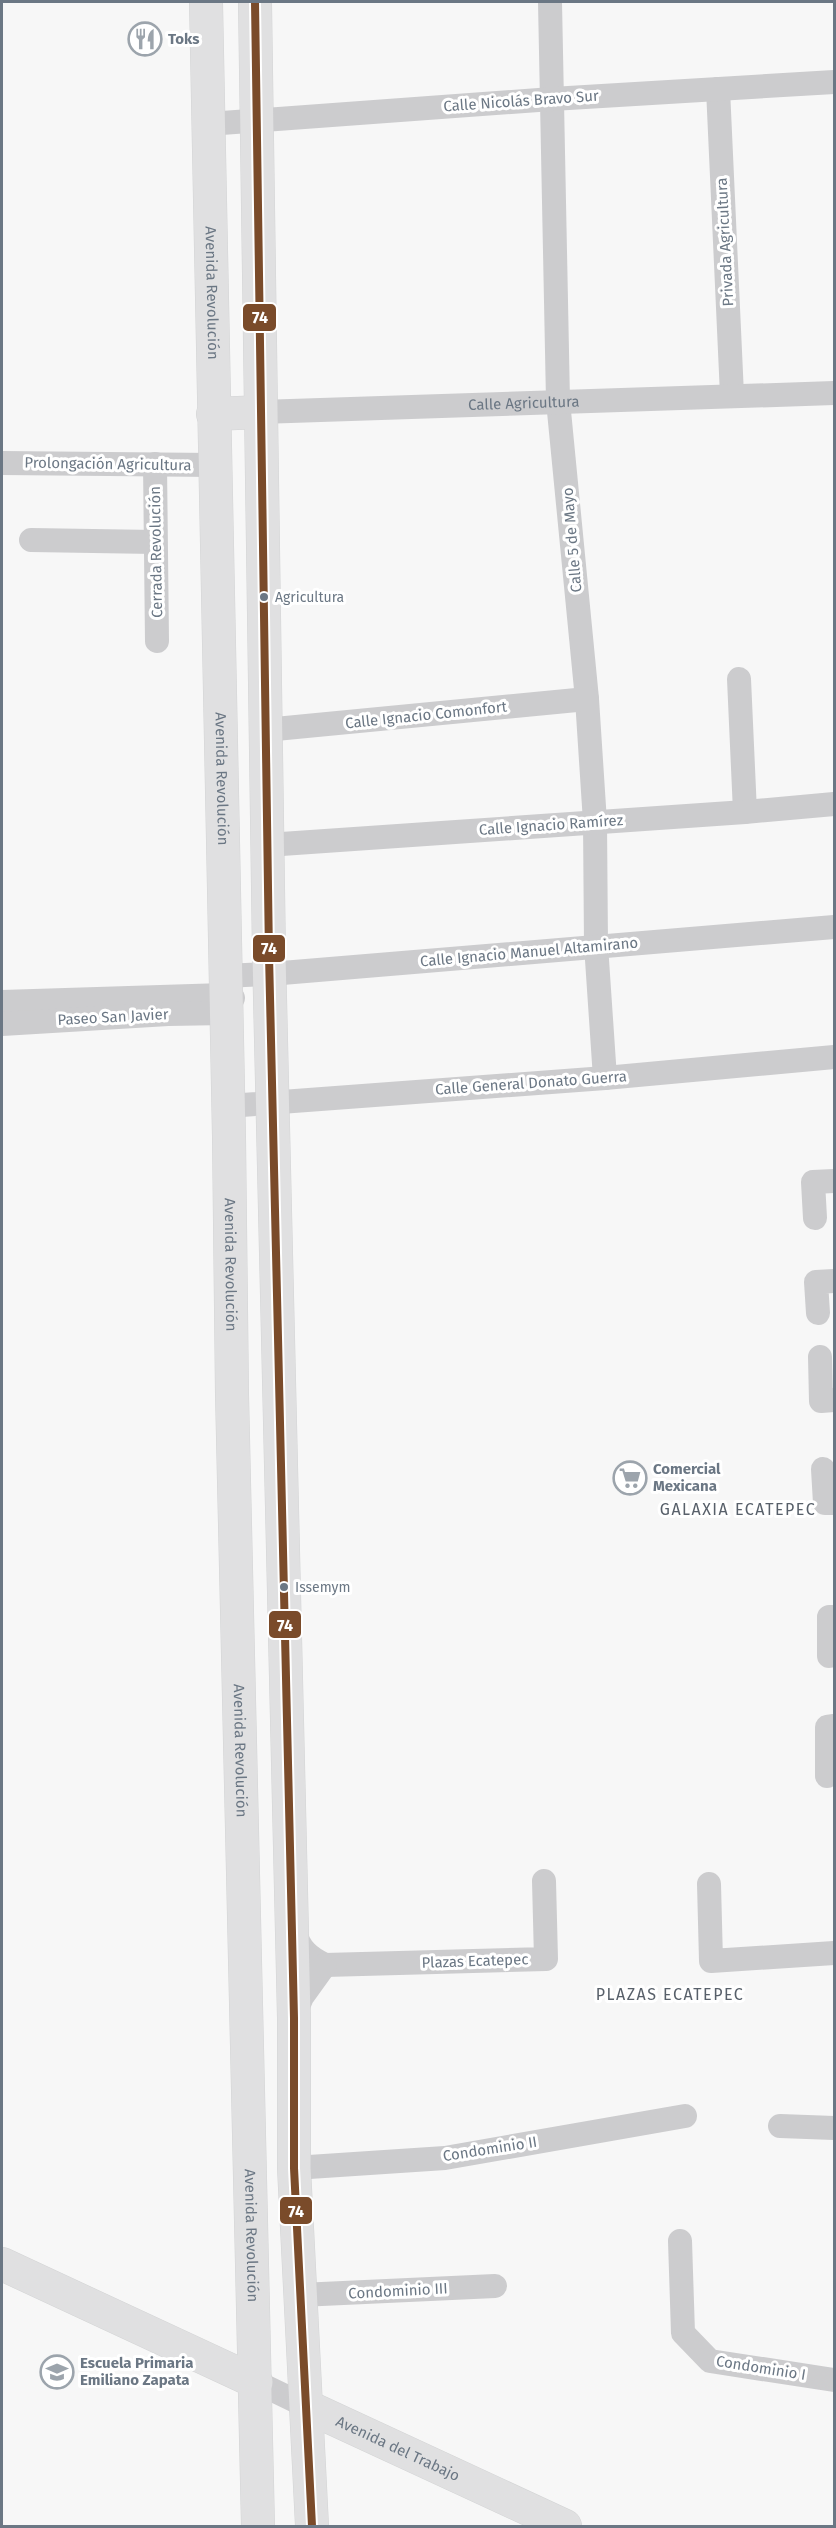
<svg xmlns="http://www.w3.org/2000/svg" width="836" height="2528" font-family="'Fira Sans',sans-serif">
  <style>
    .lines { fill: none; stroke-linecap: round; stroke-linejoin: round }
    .secondary-casing { stroke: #d3d4d5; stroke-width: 34 }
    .primary-casing { stroke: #d3d4d5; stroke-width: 34 }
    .street { stroke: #ccccce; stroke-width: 24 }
    .secondary { stroke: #e0e0e1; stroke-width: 33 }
    .primary { stroke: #e0e0e1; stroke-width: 33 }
    .bus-1-casing { stroke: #fff; stroke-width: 12 }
    .bus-1 { stroke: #7a4b2a; stroke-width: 8 }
    .bus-dot { fill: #6b7784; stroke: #fff; stroke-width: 2 }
    .labels { text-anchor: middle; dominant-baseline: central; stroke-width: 6; stroke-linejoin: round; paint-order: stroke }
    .bus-label { font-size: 14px; fill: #6b7784; stroke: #fff; text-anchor: start }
    .poi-label { font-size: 15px; font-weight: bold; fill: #6b7784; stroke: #fff; text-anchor: start }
    .street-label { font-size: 15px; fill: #6b7784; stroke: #fff }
    .neighbourhood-label { font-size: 16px; letter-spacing: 1.5px; fill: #58606a; stroke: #fff }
    .line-badge { stroke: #fff; stroke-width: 2 }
    .badge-label { font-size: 16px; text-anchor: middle; font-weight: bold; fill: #fff }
  </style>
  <rect width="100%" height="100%" fill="#f7f7f7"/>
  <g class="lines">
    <!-- secondary casing -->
    <g class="secondary-casing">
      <g id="secondary">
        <path d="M 213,414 L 260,412"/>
        <path d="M 2,2264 L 256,2382"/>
        <path id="s2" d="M 308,2407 L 565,2526"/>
      </g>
    </g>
    <!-- primary casing -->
    <g class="primary-casing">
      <g id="primary">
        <path id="s3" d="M 206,2 L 229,1137 L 232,1394 L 258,2526"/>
        <path d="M 255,2 L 269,955 L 294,2018 L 294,2168 L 312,2526"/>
      </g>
    </g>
    <!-- street -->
    <g class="street">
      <path d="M 550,2 L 558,401 L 587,699 L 595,822 L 596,945 L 605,1078"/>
      <path d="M 718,89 L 732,395"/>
      <path d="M 208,124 L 552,99 L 834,82"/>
      <path id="s1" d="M 260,412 L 834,393"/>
      <path d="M 2,463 L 214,465"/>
      <path d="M 155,464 L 157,641"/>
      <path d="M 31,540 L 155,542"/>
      <path d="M 739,679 L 745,812"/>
      <path d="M 265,730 L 587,699"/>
      <path d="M 267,845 L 745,812 L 834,804"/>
      <path d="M 224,976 L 270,974 L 834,927"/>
      <path d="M 2,1002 L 224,995"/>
      <path d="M 2,1024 L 168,1014 L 225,1013 L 233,998"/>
      <path d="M 228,1106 L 605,1078 L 834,1057"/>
      <path d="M 815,1218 L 813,1182 L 834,1181"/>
      <path d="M 818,1313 L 816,1282 L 834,1281"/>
      <path d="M 820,1357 L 821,1401 L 834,1400"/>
      <path d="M 823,1469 L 825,1503 L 834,1503"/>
      <path d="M 829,1656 L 829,1617 L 834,1617"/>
      <path d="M 827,1776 L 827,1727 L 834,1726"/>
      <path d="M 709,1884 L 711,1961 L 834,1953"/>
      <path d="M 294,1931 C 300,1949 308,1957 325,1965 L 546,1959 L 544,1881"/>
      <path d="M 295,2014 L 302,1997 L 325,1965"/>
      <path d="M 780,2126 L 834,2128"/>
      <path d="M 294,2168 L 445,2158 L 685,2116"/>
      <path d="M 680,2241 L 683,2333 L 710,2361 L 834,2380"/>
      <path d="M 300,2295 L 495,2286"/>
      <path d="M 256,2382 L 308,2407"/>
    </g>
    <!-- secondary -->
    <use href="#secondary" class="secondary"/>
    <!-- primary -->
    <use href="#primary" class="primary"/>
    <!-- bus-1 casing -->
    <g class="bus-1-casing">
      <path id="bus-1" d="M 255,2 L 269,955 L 294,2018 L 294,2168 L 312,2526"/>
    </g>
    <!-- bus-1 -->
    <use href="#bus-1" class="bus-1"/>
  </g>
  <!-- icons -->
  <defs>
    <g id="restaurant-ring" transform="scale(1.725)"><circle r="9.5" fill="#fff" stroke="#9ca4ac" stroke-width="1.5"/><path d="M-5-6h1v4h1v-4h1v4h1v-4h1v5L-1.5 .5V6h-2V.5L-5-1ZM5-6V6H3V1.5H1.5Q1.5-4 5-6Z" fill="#9ca4ac"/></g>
    <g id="supermarket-ring" transform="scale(1.725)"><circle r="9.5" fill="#fff" stroke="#9ca4ac" stroke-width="1.5"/><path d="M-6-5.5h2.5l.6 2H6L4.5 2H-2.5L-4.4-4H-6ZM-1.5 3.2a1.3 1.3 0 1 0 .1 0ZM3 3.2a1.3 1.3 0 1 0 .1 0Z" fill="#9ca4ac"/></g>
    <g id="school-ring" transform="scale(1.725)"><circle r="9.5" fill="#fff" stroke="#9ca4ac" stroke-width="1.5"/><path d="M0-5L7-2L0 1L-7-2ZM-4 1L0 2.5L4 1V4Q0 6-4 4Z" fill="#9ca4ac"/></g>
  </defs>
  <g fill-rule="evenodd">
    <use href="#restaurant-ring" x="145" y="39"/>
    <use href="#supermarket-ring" x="630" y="1478"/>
    <use href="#school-ring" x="57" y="2372"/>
  </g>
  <!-- markers -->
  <g class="bus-dot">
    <circle cx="264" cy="597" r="5"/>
    <circle cx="284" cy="1587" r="5"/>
  </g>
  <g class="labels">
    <!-- bus labels -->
    <g class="bus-label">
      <text x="275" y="597">Agricultura</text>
      <text x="295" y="1587">Issemym</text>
    </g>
    <!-- poi labels -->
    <g class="poi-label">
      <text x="168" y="39">Toks</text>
      <text x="653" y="1469">Comercial<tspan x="653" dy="17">Mexicana</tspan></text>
      <text x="80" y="2363">Escuela Primaria<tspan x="80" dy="17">Emiliano Zapata</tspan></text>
    </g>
    <!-- street labels -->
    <g class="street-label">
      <text transform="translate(521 101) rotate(-4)">Calle Nicolás Bravo Sur</text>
      <text transform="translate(725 242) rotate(-93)">Privada Agricultura</text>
      <text stroke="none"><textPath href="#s3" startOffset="291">Avenida Revolución</textPath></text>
      <text stroke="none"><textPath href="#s1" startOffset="264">Calle Agricultura</textPath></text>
      <text transform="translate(108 464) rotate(1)">Prolongación Agricultura</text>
      <text transform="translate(572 540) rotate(-95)">Calle 5 de Mayo</text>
      <text transform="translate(156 552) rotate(-91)">Cerrada Revolución</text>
      <text transform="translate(426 715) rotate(-6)">Calle Ignacio Comonfort</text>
      <text stroke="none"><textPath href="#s3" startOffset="777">Avenida Revolución</textPath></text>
      <text transform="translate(551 825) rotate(-4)">Calle Ignacio Ramírez</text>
      <text transform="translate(529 952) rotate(-5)">Calle Ignacio Manuel Altamirano</text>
      <text transform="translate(113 1017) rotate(-3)">Paseo San Javier</text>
      <text transform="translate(531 1083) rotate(-4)">Calle General Donato Guerra</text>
      <text stroke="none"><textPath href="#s3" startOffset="1263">Avenida Revolución</textPath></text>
      <text stroke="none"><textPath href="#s3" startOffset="1749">Avenida Revolución</textPath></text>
      <text transform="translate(475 1961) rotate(-2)">Plazas Ecatepec</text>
      <text transform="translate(490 2149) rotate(-9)">Condominio II</text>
      <text stroke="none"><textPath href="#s3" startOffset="2234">Avenida Revolución</textPath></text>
      <text transform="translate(398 2291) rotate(-3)">Condominio III</text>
      <text transform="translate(761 2368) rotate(9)">Condominio I</text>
      <text stroke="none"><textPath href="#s2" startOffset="99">Avenida del Trabajo</textPath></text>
    </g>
    <!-- neighbourhood labels -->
    <g class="neighbourhood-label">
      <text x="738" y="1509">GALAXIA ECATEPEC</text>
      <text x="670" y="1994">PLAZAS ECATEPEC</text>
    </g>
  </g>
  <g class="line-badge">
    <rect x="242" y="303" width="35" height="29" rx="6" fill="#7a4b2a"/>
    <rect x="252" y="934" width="34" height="29" rx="6" fill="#7a4b2a"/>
    <rect x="268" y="1610" width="34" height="29" rx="6" fill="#7a4b2a"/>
    <rect x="279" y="2196" width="34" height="29" rx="6" fill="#7a4b2a"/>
  </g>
  <g class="badge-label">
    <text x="260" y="323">74</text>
    <text x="269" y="954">74</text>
    <text x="285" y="1631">74</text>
    <text x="296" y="2217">74</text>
  </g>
  <!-- border -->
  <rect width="836" height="2528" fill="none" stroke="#6b7784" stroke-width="6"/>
</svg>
